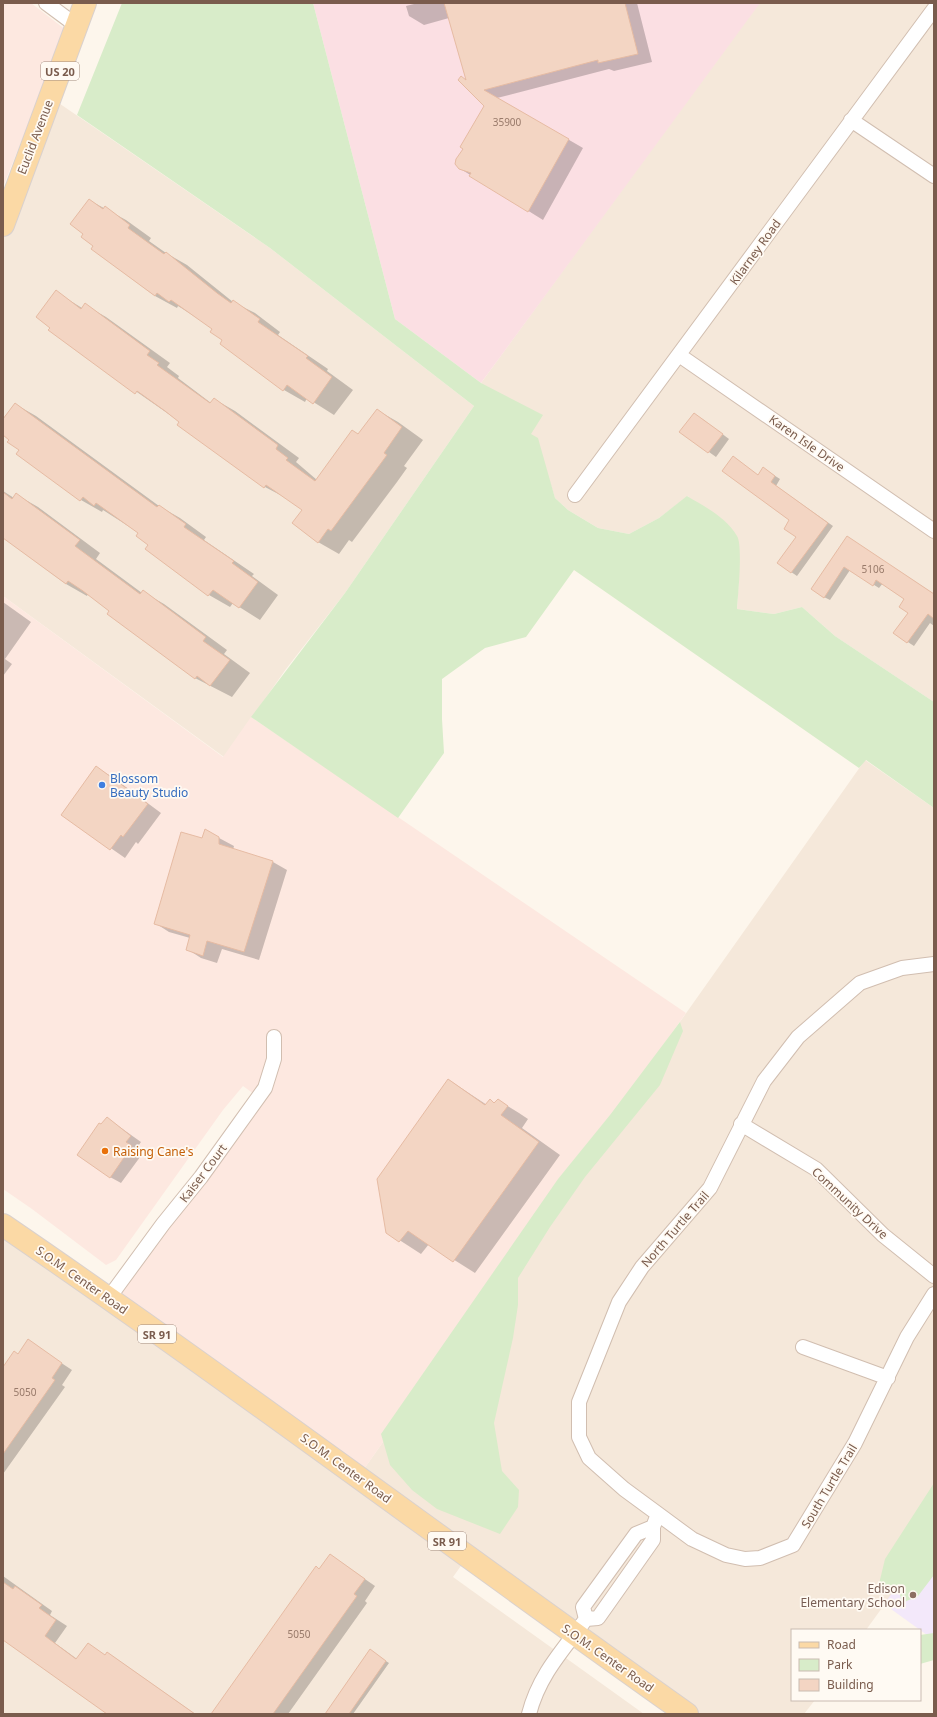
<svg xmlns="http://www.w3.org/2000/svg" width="937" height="1717" font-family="'Noto Sans',sans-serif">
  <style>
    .residential { fill: #f5e8da }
    .commercial { fill: #fde8e0 }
    .education { fill: #f3e8fa }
    .medical { fill: #fbdfe3 }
    .green { fill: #d8ecc9 }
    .shadow { fill: #0003 }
    .building { fill: #f3d5c3; stroke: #e6bba3 }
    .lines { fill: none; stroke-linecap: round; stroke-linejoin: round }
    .street-casing { stroke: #d1beb0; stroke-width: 16 }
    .primary-casing { stroke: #dad1cd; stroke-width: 24 }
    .street { stroke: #fff; stroke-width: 14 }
    .primary { stroke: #fbd9a5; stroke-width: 22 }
    .shop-dot { fill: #3f7fe0; stroke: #fffaf3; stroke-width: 1.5 }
    .food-dot { fill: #e8710a; stroke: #fffaf3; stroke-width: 1.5 }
    .education-dot { fill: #8d6e63; stroke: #fffaf3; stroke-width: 1.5 }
    .labels { text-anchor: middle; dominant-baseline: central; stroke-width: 3.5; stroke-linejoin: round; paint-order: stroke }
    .number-label { font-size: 10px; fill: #987a6a }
    .shield { fill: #fffaf3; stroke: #a28b7f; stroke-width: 1 }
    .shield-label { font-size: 11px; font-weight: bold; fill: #7a5c4d }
    .street-label { font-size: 12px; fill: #7a5c4d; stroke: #fffaf3 }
    .shop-label { font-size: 12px; fill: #366cbe; stroke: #fffaf3; text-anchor: start }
    .food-label { font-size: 12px; fill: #c56008; stroke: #fffaf3; text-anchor: start }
    .education-label { font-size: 12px; fill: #785e54; stroke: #fffaf3; text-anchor: end }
  </style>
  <rect width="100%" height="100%" fill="#fdf6ec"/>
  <!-- residential -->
  <path class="residential" d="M 758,3 L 934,3 L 934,702 L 835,636 L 802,607 L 774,614 L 737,609 L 739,578 L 688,496 L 659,518 L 629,534 L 598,528 L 568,510 L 555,498 L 548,476 L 530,434 L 481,383 Z
    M 50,97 L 270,248 L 474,406 L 345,593 L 286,669 L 224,757 L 3,596 L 3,229 Z
    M 865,760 L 934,808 L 934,1536 L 866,1630 L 792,1630 L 792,1700 L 815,1700 L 804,1714 L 687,1714 L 468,1556 L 453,1577 L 644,1714 L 3,1714 L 3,1229 L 359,1476 Z"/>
  <!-- commercial -->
  <path class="commercial" d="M 3,3 L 31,3 L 66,30 L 3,187 Z
    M 3,596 L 223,757 L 251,717 L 686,1013 L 364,1469 L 117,1297 L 262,1100 L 243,1086 L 223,1110 L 116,1260 L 106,1265 L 32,1209 L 3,1189 Z"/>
  <!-- education -->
  <path class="education" d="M 934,1536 L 934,1640 L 884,1604 Z"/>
  <!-- medical -->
  <path class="medical" d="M 313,3 L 760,3 L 481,383 L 395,319 Z"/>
  <!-- green -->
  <path class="green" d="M 122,3 L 313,3 L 395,319 L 481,383 L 543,415 L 531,434 L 538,438 L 555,498 L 568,510 L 598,528 L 629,534 L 659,518 L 687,496 C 705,507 726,517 737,536 C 743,545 738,596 737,609 L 774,614 L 802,607 L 835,636 L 934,702 L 934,808 L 866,760 L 859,768 L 574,570 L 526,637 L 485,648 L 442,679 L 442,719 L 444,753 L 398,818 L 251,717 L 345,593 L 474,406 L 270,248 L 77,115 Z
    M 680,1022 L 683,1031 L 660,1085 L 585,1177 L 550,1227 L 518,1278 L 518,1305 L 513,1338 L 494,1423 L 502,1471 L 519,1490 L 518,1507 L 500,1534 L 437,1509 L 412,1490 L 390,1465 L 381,1434 L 558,1179 L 610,1115 Z
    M 934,1483 L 934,1575 L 918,1596 L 902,1603 L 898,1586 L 878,1588 L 885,1559 Z
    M 934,1633 L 934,1660 L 920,1664 L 920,1635 Z"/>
  <!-- shadow -->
  <path class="shadow" d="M 418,3 L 639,3 L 637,3 L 652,62 L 614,71 L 609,69 L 497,98 L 583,148 L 543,220 L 459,168 L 465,149 L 485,106 L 468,82 L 449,18 L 424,25 L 409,16 L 406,6 Z
    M 89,200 L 126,220 L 151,238 L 149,241 L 166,253 L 187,265 L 233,302 L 255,313 L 280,332 L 278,335 L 328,369 L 327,371 L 353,390 L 334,415 L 307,398 L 305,402 L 284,390 L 213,328 L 178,306 L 177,308 L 155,296 L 92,249 L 94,246 L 85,234 Z
    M 56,292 L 82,308 L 85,305 L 106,317 L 170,363 L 167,367 L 179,376 L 178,378 L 211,403 L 214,399 L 235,411 L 299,458 L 296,462 L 317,480 L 359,435 L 377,410 L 398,422 L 423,440 L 404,466 L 407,468 L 397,482 L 352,542 L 349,540 L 339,554 L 318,542 L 303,510 L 286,498 L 265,487 L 220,455 L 180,422 L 91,360 L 51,327 Z
    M 15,404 L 36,416 L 159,506 L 180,518 L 206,537 L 204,540 L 254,574 L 252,576 L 278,595 L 260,620 L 233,603 L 230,607 L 209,595 L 149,545 L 139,533 L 103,510 L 102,512 L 81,500 L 20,450 L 3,434 L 3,420 Z
    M 701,418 L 729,439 L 716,457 L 681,432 Z
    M 769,472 L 780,479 L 776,486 L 833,526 L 797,576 L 778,563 L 797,537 L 791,520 L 759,476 Z
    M 3,491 L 14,498 L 17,495 L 38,507 L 100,553 L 96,559 L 142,593 L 143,592 L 164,604 L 227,650 L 224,654 L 250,673 L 232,697 L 195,678 L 88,594 L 87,596 L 66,584 L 3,537 Z
    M 847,538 L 934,594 L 934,626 L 930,623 L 914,646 L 894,633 L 909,613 L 905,599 L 883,583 L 879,588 L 850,570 L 830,600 L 824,597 Z
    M 3,602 L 31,622 L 5,659 L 12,664 L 3,676 Z
    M 96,768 L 111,776 L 161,813 L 138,844 L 136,842 L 125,858 L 62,814 Z
    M 206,831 L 234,846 L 233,850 L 273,862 L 287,870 L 259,960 L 222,949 L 217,963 L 201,958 L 187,949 L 190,938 L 169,932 L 155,923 L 202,839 Z
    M 449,1080 L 487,1105 L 490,1100 L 495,1104 L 498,1100 L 519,1113 L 528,1119 L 522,1128 L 560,1155 L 475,1273 L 429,1244 L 421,1254 L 387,1232 Z
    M 107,1118 L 141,1142 L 136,1149 L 143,1153 L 121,1183 L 110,1177 L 101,1125 Z
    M 28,1341 L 72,1370 L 62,1385 L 65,1387 L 3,1474 L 3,1368 L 18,1355 Z
    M 330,1555 L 375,1586 L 365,1601 L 367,1603 L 288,1714 L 212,1714 Z
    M 3,1576 L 52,1611 L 50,1615 L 67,1626 L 55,1643 L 77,1659 L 88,1644 L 106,1656 L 108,1653 L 195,1714 L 108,1714 L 3,1639 Z
    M 373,1653 L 389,1663 L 353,1714 L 326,1714 Z"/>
  <!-- building -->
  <path class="building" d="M 444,3 L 625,3 L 638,54 L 598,63 L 598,60 L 484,90 L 569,139 L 528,212 L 469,176 L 471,173 L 459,169 L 455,164 L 456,159 L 463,149 L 460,147 L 484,106 L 458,80 L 461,76 L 466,80 Z
    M 89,199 L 103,209 L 105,206 L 130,225 L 128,228 L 164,254 L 166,252 L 217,293 L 231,303 L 233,300 L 260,319 L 258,322 L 308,356 L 306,358 L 332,377 L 313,404 L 287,385 L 283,391 L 220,344 L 222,340 L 210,332 L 212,329 L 171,300 L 169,302 L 157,293 L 155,296 L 91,249 L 93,246 L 81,237 L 83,234 L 70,224 Z
    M 56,290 L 81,309 L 85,303 L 150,351 L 147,355 L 159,363 L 157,365 L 210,403 L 214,398 L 278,445 L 276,449 L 288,458 L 286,460 L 315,481 L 352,430 L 358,434 L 377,409 L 402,427 L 384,453 L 387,455 L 376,470 L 331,531 L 328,529 L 318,543 L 292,523 L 302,510 L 266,485 L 264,488 L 177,425 L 179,422 L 165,411 L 137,391 L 135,394 L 48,330 L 50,328 L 36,317 Z
    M 15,403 L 157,507 L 159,505 L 186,524 L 184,527 L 234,561 L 232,563 L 258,582 L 239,608 L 213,590 L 208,596 L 145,549 L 148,545 L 136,536 L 138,533 L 96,503 L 94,506 L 83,497 L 80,501 L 16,454 L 19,450 L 7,442 L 9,440 L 3,435 L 3,419 Z
    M 694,413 L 723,434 L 708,453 L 679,432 Z
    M 733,456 L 758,475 L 763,467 L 775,476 L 771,482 L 828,523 L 791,573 L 777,563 L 796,537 L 784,529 L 789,520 L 722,471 Z
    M 3,492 L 12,499 L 16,493 L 80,540 L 75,546 L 140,594 L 143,590 L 206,637 L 203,641 L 230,660 L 210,686 L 197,676 L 195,679 L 107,614 L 109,611 L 83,591 L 68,581 L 66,584 L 3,538 Z
    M 847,536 L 934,594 L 934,619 L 928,614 L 907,643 L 893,633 L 908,613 L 899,607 L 904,599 L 876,580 L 873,586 L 844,567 L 824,598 L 811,589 Z
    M 96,766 L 148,804 L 123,837 L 121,835 L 110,850 L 61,815 Z
    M 205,829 L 219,837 L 219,844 L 273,861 L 244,952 L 207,941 L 203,956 L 186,950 L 190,935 L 154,924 L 181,832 L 202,838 Z
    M 448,1079 L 485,1105 L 490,1099 L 494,1103 L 498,1099 L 508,1106 L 501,1115 L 539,1142 L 453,1262 L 408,1231 L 399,1242 L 386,1233 L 377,1179 Z
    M 107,1117 L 131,1136 L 126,1142 L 132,1146 L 110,1178 L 77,1155 L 99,1123 L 101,1124 Z
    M 28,1339 L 62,1363 L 52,1378 L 55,1380 L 3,1454 L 3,1367 L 14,1351 L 18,1354 Z
    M 330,1554 L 365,1579 L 354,1594 L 357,1596 L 273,1714 L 211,1714 L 316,1566 L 319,1569 Z
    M 3,1582 L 13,1589 L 15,1586 L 42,1605 L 39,1608 L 56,1620 L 45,1636 L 76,1659 L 88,1643 L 105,1655 L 107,1652 L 195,1714 L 107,1714 L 3,1640 Z
    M 370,1649 L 386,1661 L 349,1714 L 325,1714 Z"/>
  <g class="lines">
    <!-- street casing -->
    <g class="street-casing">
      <path id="street" d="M 46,3 L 77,26
        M 851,120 L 934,176
        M 679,355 L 934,531
        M 575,495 L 934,9
        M 741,1124 L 816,1169 L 883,1235 L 934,1276
        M 108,1299 L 163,1224 L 201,1177 L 265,1088 L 274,1059 L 274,1037
        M 803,1347 L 888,1378
        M 658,1514 L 692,1539 L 726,1555 L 745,1559 L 760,1558 L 793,1545 L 855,1443 L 907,1337 L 934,1294
        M 586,1619 L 583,1607 L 636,1534 L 653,1527
        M 529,1714 C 539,1675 563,1650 586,1619 L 598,1618 L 653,1540 L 653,1527 L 658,1514 L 624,1489 L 589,1458 L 579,1437 L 579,1402 L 619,1302 L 642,1267 L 710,1188 L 764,1081 L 798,1037 L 860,983 L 902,968 L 934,964"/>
    </g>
    <!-- primary casing -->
    <g class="primary-casing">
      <path id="primary" d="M 3,225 L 85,3
        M 3,1225 C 234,1383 458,1552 687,1714"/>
    </g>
    <!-- street -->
    <use href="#street" class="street"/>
    <!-- primary -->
    <use href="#primary" class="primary"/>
  </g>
  <!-- markers -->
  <circle class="shop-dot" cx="102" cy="785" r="4"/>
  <circle class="food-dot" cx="105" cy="1151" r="4"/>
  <circle class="education-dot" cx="913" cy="1595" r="4"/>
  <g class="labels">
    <!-- number labels -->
    <g class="number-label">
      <text x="507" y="122">35900</text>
      <text x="873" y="569">5106</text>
      <text x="25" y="1392">5050</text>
      <text x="299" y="1634">5050</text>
    </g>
    <!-- shield labels -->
    <g class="shield">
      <rect x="41" y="62" width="38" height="18" rx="3"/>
      <rect x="138" y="1325" width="38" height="18" rx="3"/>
      <rect x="428" y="1532" width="38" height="18" rx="3"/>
    </g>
    <g class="shield-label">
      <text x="60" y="71">US 20</text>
      <text x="157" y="1334">SR 91</text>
      <text x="447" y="1541">SR 91</text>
    </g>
    <!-- street labels -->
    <g class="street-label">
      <text transform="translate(35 137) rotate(-69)">Euclid Avenue</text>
      <text transform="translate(755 252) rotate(-54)">Kilarney Road</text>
      <text transform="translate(807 443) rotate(35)">Karen Isle Drive</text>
      <text transform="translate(203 1173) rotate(-53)">Kaiser Court</text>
      <text transform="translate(850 1203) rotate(43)">Community Drive</text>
      <text transform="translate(675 1229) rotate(-49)">North Turtle Trail</text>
      <text transform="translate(82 1280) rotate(35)">S.O.M. Center Road</text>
      <text transform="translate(346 1468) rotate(36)">S.O.M. Center Road</text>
      <text transform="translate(829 1486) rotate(-59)">South Turtle Trail</text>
      <text transform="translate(608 1658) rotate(35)">S.O.M. Center Road</text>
    </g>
    <!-- shop labels -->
    <g class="shop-label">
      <text x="110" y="778">Blossom<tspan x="110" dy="14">Beauty Studio</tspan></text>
    </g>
    <!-- food labels -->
    <g class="food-label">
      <text x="113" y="1151">Raising Cane's</text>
    </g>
    <!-- education labels -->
    <g class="education-label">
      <text x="905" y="1588">Edison<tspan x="905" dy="14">Elementary School</tspan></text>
    </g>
  </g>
  <!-- border -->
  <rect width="937" height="1717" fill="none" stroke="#7a5c4d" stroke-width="8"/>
  <!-- legend -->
  <rect x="791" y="1629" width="130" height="72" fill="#fffaf3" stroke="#cabbb1"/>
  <rect x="799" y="1642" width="20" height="6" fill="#fbd9a5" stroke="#cabbb1"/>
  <text x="827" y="1649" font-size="12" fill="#7a5c4d">Road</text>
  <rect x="799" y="1659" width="20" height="12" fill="#d8ecc9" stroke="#cabbb1"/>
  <text x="827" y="1669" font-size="12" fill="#7a5c4d">Park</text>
  <rect x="799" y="1679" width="20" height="12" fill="#f3d5c3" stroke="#cabbb1"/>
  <text x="827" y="1689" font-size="12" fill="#7a5c4d">Building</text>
</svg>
